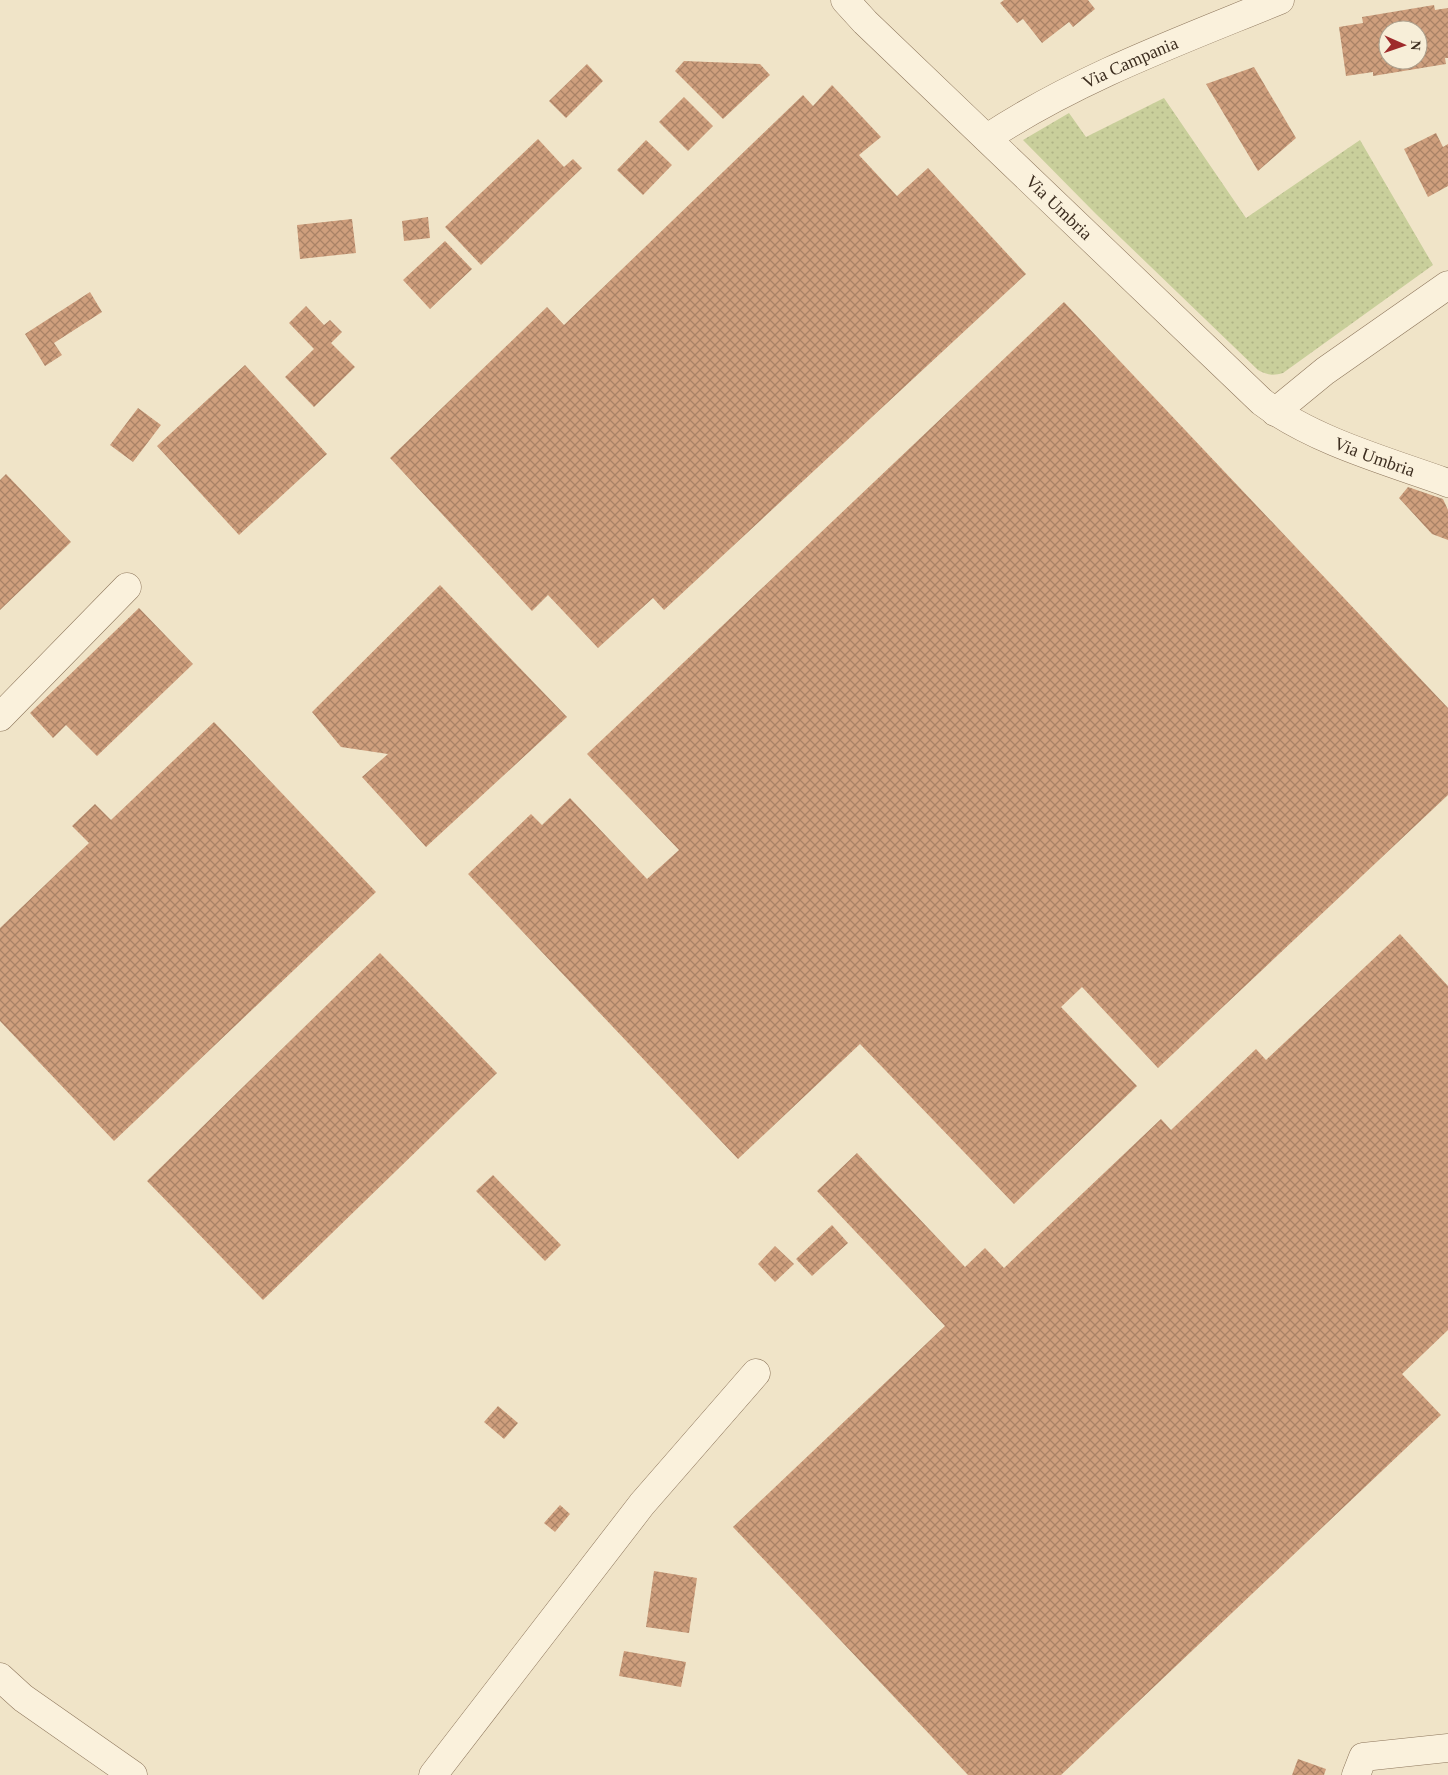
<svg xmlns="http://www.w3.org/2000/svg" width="1448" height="1775" font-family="Georgia,serif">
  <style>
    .park { fill: url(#park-dots) }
    .building { fill: url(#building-cross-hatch); fill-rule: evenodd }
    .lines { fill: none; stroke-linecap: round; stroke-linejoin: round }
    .minor-casing { stroke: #8d765c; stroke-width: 29 }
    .minor { stroke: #faf1dc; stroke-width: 28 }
    .labels { text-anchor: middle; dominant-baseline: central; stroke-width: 4; stroke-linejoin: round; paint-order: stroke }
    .street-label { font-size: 18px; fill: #3d2e20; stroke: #f7eed8 }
  </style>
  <defs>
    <pattern id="park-dots" width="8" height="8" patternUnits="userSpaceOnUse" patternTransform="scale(1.25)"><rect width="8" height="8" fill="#c9cf9b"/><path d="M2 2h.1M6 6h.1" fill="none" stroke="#aeb285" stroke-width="1.8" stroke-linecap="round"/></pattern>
    <pattern id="building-cross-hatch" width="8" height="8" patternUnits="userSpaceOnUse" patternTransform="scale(1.25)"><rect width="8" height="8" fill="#cf9f7d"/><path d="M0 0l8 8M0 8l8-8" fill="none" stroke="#a98266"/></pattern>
  </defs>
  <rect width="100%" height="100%" fill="#f0e4c8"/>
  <!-- park -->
  <path class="park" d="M 1164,98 L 1246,218 L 1360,140 L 1433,265 L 1283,373 C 1273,376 1267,375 1258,370 L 1096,214 L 1023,140 L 1069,113 L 1086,137 Z"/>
  <!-- building -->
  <path class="building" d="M 1004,0 L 1088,0 L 1095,9 L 1073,27 L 1069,22 L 1042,43 L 1023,19 L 1017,23 L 1000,3 Z
    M 1434,5 L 1435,10 L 1448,8 L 1448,58 L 1445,58 L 1446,64 L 1373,76 L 1373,72 L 1346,76 L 1339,27 L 1363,23 L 1362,17 ZM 1388,30 L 1418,30 L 1418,60 L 1388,60 Z
    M 684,61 L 760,64 L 770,75 L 723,119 L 675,71 Z
    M 587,64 L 603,81 L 566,118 L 549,101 Z
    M 1254,67 L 1296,138 L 1258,171 L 1206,84 Z
    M 832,85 L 881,137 L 859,155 L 897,196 L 928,168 L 1026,274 L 664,610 L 653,598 L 598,648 L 548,595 L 532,611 L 390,458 L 547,307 L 564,325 L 803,95 L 813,106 Z
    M 684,97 L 713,126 L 688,151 L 659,122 Z
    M 1436,133 L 1443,147 L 1448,144 L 1448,186 L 1428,197 L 1404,149 Z
    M 538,139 L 564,167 L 573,159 L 582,168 L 481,265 L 445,227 Z
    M 646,140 L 672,165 L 643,195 L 617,170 Z
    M 428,217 L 430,238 L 404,241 L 402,221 Z
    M 352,219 L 356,253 L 300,259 L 297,225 Z
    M 445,241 L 472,269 L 430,309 L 403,280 Z
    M 90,292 L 102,312 L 54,343 L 62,355 L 45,366 L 25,334 Z
    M 1064,302 L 1448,708 L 1448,795 L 1158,1068 L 1082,987 L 1061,1007 L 1137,1086 L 1014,1204 L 860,1044 L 738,1159 L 468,874 L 531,814 L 542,825 L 570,798 L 647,879 L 679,850 L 587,754 Z
    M 306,306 L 324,325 L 330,320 L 342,332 L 331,343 L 355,367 L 314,407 L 285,377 L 314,349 L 289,323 Z
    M 245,365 L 327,454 L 239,535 L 157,446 Z
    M 138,408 L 161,425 L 133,462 L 110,445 Z
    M 6,474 L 71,542 L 0,610 L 0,480 Z
    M 1408,487 L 1443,499 L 1448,510 L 1448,540 L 1432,534 L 1399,498 Z
    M 440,585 L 567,717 L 426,847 L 362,777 L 388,754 L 341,747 L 312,712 Z
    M 139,608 L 193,664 L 97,756 L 66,725 L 53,738 L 30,713 Z
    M 214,722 L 376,892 L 114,1141 L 0,1021 L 0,928 L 89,843 L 72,826 L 95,804 L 111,820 Z
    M 1400,934 L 1448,986 L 1448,1330 L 1402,1374 L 1441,1415 L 1061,1775 L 968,1775 L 733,1527 L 945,1326 L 817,1191 L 857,1153 L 965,1267 L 985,1248 L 1004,1268 L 1161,1119 L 1171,1130 L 1256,1049 L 1266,1060 Z
    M 380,953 L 497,1073 L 263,1300 L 147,1181 Z
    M 493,1175 L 561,1245 L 545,1261 L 476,1191 Z
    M 832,1225 L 848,1243 L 812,1276 L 796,1259 Z
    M 775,1246 L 794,1264 L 775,1282 L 758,1264 Z
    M 498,1406 L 518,1423 L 504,1439 L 484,1422 Z
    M 560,1505 L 570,1514 L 555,1532 L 544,1523 Z
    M 654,1571 L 697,1578 L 689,1633 L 646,1627 Z
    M 624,1651 L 686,1662 L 681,1687 L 619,1676 Z
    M 1298,1759 L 1326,1769 L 1324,1775 L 1292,1775 Z"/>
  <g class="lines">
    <!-- minor casing -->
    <g class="minor-casing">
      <g id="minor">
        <path id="s1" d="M 845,0 L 865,22 L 1262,402 C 1314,441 1387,461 1448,483"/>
        <path id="s2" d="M 987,138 C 1078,78 1180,41 1280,0"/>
        <path d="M 1275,412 L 1325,371 L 1448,285"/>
        <path d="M 0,717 L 127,587"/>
        <path d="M 0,1677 L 23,1698 L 133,1775"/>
        <path d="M 433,1775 L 642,1504 L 756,1373"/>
        <path d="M 1356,1775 L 1363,1757 L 1448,1748"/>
      </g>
    </g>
    <!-- minor -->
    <use href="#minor" class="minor"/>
  </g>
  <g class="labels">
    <!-- street labels -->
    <g class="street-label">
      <text stroke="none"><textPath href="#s2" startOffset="162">Via Campania</textPath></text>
      <text stroke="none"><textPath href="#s1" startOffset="298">Via Umbria</textPath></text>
      <text stroke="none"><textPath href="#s1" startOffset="705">Via Umbria</textPath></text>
    </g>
  </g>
  <!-- north arrow -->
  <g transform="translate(1403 45) rotate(92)"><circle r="24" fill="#f7eed8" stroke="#ada18e"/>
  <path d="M0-4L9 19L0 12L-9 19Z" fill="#9e2a2b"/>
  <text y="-8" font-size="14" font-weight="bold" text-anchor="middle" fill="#3d2e20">N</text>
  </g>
</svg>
